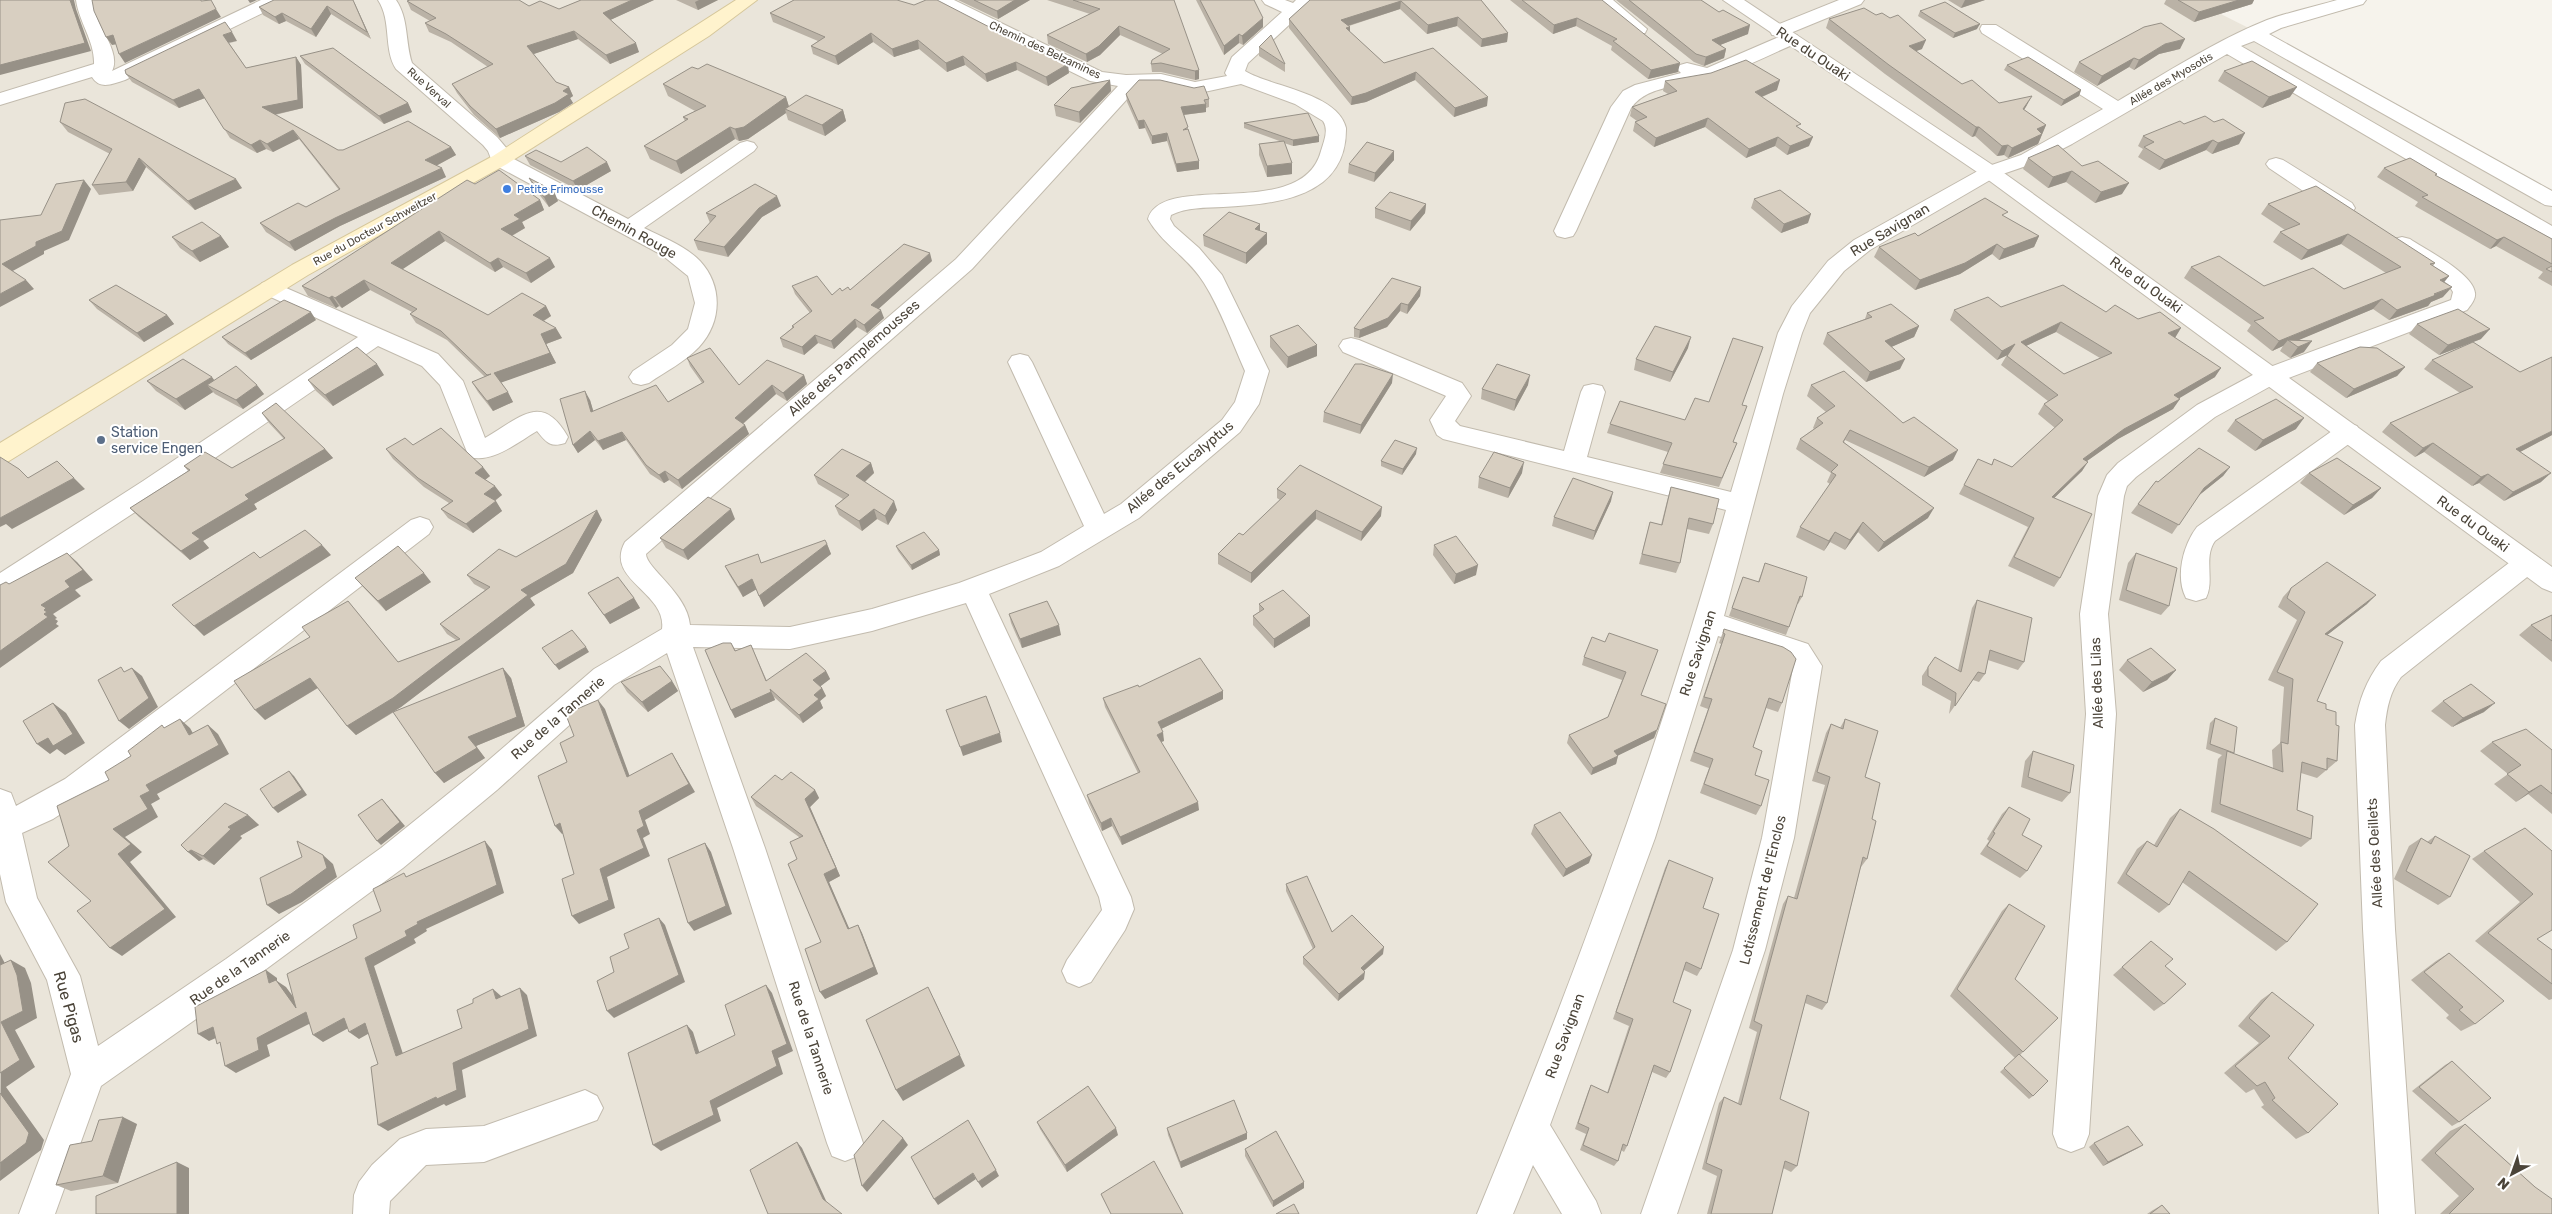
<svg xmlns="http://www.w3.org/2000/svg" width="2552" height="1214" font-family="Rubik,sans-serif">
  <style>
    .residential { fill: #eae5da }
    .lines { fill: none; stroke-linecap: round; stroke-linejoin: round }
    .minor-casing { stroke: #c2bbae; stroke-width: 2 }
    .tertiary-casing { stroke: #c2bbae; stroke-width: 2 }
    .secondary-casing { stroke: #d6c79b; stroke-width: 2 }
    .minor { fill: #fff; fill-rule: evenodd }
    .tertiary { fill: #fff; fill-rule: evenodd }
    .secondary { fill: #fff3cd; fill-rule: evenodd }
    .wall { fill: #bab2a6; fill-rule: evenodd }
    .shaded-wall { fill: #979187 }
    .building { fill: #d8cfc1; stroke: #979187; fill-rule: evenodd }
    .shop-dot { fill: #3f7fe0; stroke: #fff; stroke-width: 2 }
    .service-dot { fill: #5c6f8a; stroke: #fff; stroke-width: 2 }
    .labels { text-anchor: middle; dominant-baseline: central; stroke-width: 4; stroke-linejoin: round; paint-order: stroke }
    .far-street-label { font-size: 11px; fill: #4b4439; stroke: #fff }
    .far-shop-label { font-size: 11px; fill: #366cbe; stroke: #fff; text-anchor: start }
    .street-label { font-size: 14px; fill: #4b4439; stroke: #fff }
    .service-label { font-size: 14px; fill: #4e5e75; stroke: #fff; text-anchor: start }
    .near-street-label { font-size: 16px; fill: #4b4439; stroke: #fff }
  </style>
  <rect width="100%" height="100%" fill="#f6f3ec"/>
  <!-- residential -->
  <path class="residential" d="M 0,0 L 2193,0 L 2342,75 L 2552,204 L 2552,1214 L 0,1214 Z"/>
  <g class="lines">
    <!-- minor casing -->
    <g class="minor-casing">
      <path id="minor" d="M 76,0 L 94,0 C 95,6 96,13 98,20 C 104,34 120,56 112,71 L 261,0 L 284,0 L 281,4 L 125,80 C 112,84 100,90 92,77 L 0,105 L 0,93 L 94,64 C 95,42 79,22 76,0 Z
        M 378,0 L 396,0 C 409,19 405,41 412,63 L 497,137 L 508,150 L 510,157 L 628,219 L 740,143 L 747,141 L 754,143 L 757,147 L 754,151 L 644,228 C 662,237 686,246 700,261 C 723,286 722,322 699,347 C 685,362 666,371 649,383 L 641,385 L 633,383 L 629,377 L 633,371 L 672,345 L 688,329 L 695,303 L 688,276 L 662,255 L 493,164 L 488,151 L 483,145 L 396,69 C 383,49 392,21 378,0 Z
        M 931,0 L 954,0 L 1102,72 L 1126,75 L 1161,74 L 1195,82 L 1227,76 L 1225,73 L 1232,57 L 1282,12 L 1265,4 L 1262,0 L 1285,0 L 1293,3 L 1296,0 L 1316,0 L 1248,63 L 1245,71 C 1271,87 1338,93 1346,128 C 1347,198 1276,204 1223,207 C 1205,208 1187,207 1171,215 L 1170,219 L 1174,226 L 1199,248 L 1222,275 L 1269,371 L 1259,404 L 1240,432 L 1139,518 L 1059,566 L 989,594 L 1131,897 L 1134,909 L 1125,930 L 1091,982 L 1079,987 L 1067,982 L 1062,971 L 1067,960 L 1102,910 L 1099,897 L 966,603 L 872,631 L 790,649 L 693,647 L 765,848 L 863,1143 L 858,1156 L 845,1161 L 832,1156 L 827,1143 L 733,848 L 667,653 L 614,685 L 497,790 L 403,868 L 250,981 L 101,1086 L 55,1214 L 19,1214 L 71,1074 L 47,980 L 6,902 L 0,874 L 0,789 L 11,793 L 16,806 L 65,779 L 411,520 L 420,517 L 429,520 L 433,527 L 429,534 L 87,797 L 53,819 L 22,833 L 37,898 L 80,976 L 98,1046 L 226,959 L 381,848 L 475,772 L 594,669 L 662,629 C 667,592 604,580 625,542 L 956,259 L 1118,86 L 1090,81 L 934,4 ZM 1241,84 L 1295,104 L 1323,121 C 1329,130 1324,141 1321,151 C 1302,223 1163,170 1148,219 C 1162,244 1189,258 1204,283 C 1221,310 1232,342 1245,371 L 1235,402 L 1222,420 L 1121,504 L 1104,514 L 1032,362 L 1028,356 L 1020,354 L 1012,356 L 1008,362 L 1084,526 L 1041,552 L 959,583 L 872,609 L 790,627 L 690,625 C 687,593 646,568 646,554 L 972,269 L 1139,86 L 1161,86 L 1195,94 Z
        M 1593,0 L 1613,0 L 1647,29 L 1645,33 L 1631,33 Z
        M 1839,0 L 1864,0 L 1861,4 L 1788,34 L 1797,35 L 1799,39 L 1797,43 C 1771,54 1745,67 1719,77 C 1691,87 1650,82 1631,108 L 1576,231 L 1573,236 L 1565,238 L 1557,236 L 1554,231 L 1611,107 L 1623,91 L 1635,85 L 1681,73 L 1677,69 L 1680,65 L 1687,63 L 1707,68 L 1781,36 L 1772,35 L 1770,31 L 1772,27 Z
        M 2337,0 L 2366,0 L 2363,4 L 2281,28 L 2269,34 L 2552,191 L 2552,206 L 2545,205 L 2254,41 L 2241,46 L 2552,226 L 2552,242 L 2544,240 L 2227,54 L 2072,144 L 2035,163 L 1997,176 L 1870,250 L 1844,271 L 1810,313 L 1802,333 L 1783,394 L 1724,616 L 1808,644 L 1822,666 L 1794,838 L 1765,950 L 1677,1214 L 1641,1214 L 1733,950 L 1762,838 L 1793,668 L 1788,660 L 1779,655 L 1718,636 L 1655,838 L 1550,1125 L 1596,1201 L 1601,1214 L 1562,1214 L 1533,1165 L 1513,1214 L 1477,1214 C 1572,984 1659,750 1726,510 L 1443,439 L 1437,435 L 1430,420 L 1446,396 L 1444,395 L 1343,352 L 1339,346 L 1343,340 L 1351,338 L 1359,340 L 1462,383 L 1471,396 L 1455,421 L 1460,426 L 1564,451 L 1581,392 L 1584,386 L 1593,384 L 1602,386 L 1605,392 L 1587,457 L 1731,492 L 1778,333 L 1792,306 L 1828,261 L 1854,240 L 1983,168 L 2021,155 L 2103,109 L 1982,33 L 1980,29 L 1982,25 L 1996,25 L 2118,101 C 2166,73 2215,41 2267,20 C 2289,12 2314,7 2337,0 Z
        M 2276,158 L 2283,160 L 2352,203 L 2355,208 L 2352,213 L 2344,215 L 2336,213 L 2269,168 L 2266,164 L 2269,160 Z
        M 2402,237 L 2410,239 C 2426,250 2473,273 2475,293 C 2476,299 2471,305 2467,310 L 2278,382 L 2215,417 L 2136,477 L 2127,486 L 2124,496 L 2108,614 L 2116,714 L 2089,1134 L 2084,1147 L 2071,1152 L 2058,1147 L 2053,1134 L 2086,714 L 2080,614 L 2098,496 L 2107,475 L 2118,463 L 2197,405 L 2262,370 L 2451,300 L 2453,292 L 2448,284 L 2394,249 L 2391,244 L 2394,239 Z
        M 270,281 L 438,354 L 463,381 L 485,438 C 520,418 542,391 568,437 L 565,443 C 550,448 546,442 537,431 C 518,442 492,464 469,457 L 440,385 L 422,366 L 378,346 L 161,495 L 10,594 L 0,598 L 0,573 L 143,481 L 358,337 L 262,293 L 259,288 L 262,283 Z
        M 2348,423 L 2357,426 L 2360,432 L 2357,438 L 2215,541 C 2203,558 2215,580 2206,598 L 2196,601 L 2186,598 C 2175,577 2183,545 2197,527 L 2339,426 Z
        M 2527,553 L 2536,556 L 2540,563 L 2536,570 L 2401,677 C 2390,692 2387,707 2385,725 L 2395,929 L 2415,1214 L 2379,1214 L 2363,929 L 2355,725 C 2359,700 2366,681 2381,661 L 2518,556 Z
        M 585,1090 L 597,1096 L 603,1108 L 597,1120 L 484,1162 L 426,1165 L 390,1201 L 389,1214 L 353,1214 L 354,1195 L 359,1182 L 372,1165 L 400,1139 L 426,1129 L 484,1126 Z"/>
    </g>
    <!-- tertiary casing -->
    <g class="tertiary-casing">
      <path id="tertiary" d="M 1723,0 L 1744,0 L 1997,168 L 2552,567 L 2552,592 L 2542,588 L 1983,176 Z"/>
    </g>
    <!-- secondary casing -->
    <g class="secondary-casing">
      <path id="secondary" d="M 736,0 L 757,0 L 709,36 L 507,164 L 308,275 L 9,461 L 0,464 L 0,443 L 292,265 L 493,156 Z"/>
    </g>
    <!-- minor -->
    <use href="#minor" class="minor"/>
    <!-- tertiary -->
    <use href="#tertiary" class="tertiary"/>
    <!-- secondary -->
    <use href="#secondary" class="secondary"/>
  </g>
  <!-- wall -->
  <path class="wall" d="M 581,0 L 654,0 L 610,20 L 639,52 L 610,64 L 578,39 L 533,54 L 556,82 L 569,87 L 573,96 L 570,98 L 573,103 L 559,112 L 500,138 L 474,115 L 457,93 L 452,84 L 488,67 L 451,42 L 429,32 L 425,23 L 430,21 L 411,10 L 407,1 L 529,6 L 559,9 Z
    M 676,0 L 718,0 L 698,10 Z
    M 794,0 L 1069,73 L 1048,86 L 1017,70 L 987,82 L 965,65 L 947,72 L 919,49 L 894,57 L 873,42 L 838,65 L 813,54 L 811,46 L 818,41 L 773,22 L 770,13 Z
    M 958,0 L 1030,0 L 998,19 Z
    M 1047,0 L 1174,0 L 1199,79 L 1195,80 L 1161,72 L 1152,72 L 1151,64 L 1163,54 L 1120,35 L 1100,55 L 1087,62 L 1048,44 L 1047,35 L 1090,14 Z
    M 1196,0 L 1254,0 L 1263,27 L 1243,45 L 1239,43 L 1224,55 Z
    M 1310,0 L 1481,0 L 1508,33 L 1507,42 L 1481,47 L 1457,26 L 1427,34 L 1400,9 L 1349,26 L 1350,27 L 1350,32 L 1384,63 L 1433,48 L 1487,106 L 1454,117 L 1415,80 L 1366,102 L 1351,105 L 1289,28 L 1289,19 Z
    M 1510,0 L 1602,0 L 1678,72 L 1648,79 L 1611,50 L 1612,46 L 1576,26 L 1553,34 Z
    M 1616,0 L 1701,0 L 1748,34 L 1720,45 L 1726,49 L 1724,58 L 1704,66 L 1694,62 Z
    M 1948,0 L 1985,0 L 1961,8 Z
    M 2166,0 L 2254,0 L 2252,4 L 2194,22 L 2164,4 Z
    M 355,4 L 371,39 L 331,14 L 316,37 L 286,21 L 279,24 L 263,15 L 259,7 Z
    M 1920,11 L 1977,29 L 1953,38 L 1918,16 Z
    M 1829,19 L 1922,49 L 1916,51 L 1962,84 L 1999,103 L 2027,105 L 2024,110 L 2046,125 L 2038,144 L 2008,158 L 2004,155 L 1997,156 L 1975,136 L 1972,137 L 1885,74 L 1826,28 Z
    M 237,41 L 229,43 L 246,68 L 296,57 L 301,65 L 303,108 L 275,115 L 338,150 L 451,147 L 456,155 L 436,166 L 446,177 L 340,226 L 295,251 L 266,232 L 260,223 L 306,207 L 339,190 L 299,139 L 273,152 L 266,149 L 257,153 L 230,138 L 205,98 L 179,108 L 132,82 L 126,74 Z
    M 1259,47 L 1285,64 L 1285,72 L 1259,56 Z
    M 2180,49 L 2159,54 L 2134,70 L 2129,67 L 2097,86 L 2074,72 L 2079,62 Z
    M 300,56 L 408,103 L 412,112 L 384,124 L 305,64 Z
    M 2007,65 L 2081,90 L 2079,96 L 2061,106 L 2004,70 Z
    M 698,69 L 786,97 L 789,107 L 843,110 L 846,121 L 825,136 L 788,120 L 786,113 L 748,139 L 739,141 L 735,139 L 681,174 L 650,159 L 644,146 L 685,121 L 683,117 L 695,111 L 668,96 L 663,84 Z
    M 2224,71 L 2290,97 L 2262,108 L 2218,81 Z
    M 1110,80 L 1111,91 L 1080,123 L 1056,116 L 1054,105 Z
    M 1665,81 L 1777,90 L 1762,97 L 1799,128 L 1809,146 L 1787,155 L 1775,146 L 1746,158 L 1705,127 L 1654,147 L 1633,131 L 1635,122 L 1637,121 L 1630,116 L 1632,107 L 1668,94 L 1663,91 Z
    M 1126,94 L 1209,99 L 1209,107 L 1206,108 L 1206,112 L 1184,115 L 1199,169 L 1177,172 L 1167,141 L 1152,144 L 1145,128 L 1139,129 L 1127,102 Z
    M 60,122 L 242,188 L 195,210 L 146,167 L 133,191 L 99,195 L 92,185 L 110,154 L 68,132 Z
    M 1244,123 L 1319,142 L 1293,146 L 1284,143 L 1292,174 L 1267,177 L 1259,155 L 1259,144 L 1282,142 L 1244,128 Z
    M 2184,124 L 2239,144 L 2212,154 L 2206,150 L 2159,170 L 2138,157 L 2143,149 L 2138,146 L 2143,136 Z
    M 525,156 L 561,162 L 611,171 L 578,190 L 530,165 Z
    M 2028,158 L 2082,166 L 2122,194 L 2095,203 L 2066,182 L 2048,188 L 2023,169 Z
    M 1394,160 L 1374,182 L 1348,173 L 1349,164 Z
    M 2384,168 L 2437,174 L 2436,176 L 2552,239 L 2552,286 L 2538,278 L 2543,272 L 2496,246 L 2490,249 L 2415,206 L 2418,202 L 2377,177 Z
    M 529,178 L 558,201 L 549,207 L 534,188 Z
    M 475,184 L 540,200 L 544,210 L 522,222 L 525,228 L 512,236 L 555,267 L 531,283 L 503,267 L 495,272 L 445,241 L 402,269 L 488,315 L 546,306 L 551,316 L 544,321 L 562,338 L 546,344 L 556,363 L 501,382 L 513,402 L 493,411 L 478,392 L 472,382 L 485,377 L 447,340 L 416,323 L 410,314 L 412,312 L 370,290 L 342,308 L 339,306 L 336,308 L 308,296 L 302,286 Z
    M 1754,199 L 1808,223 L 1781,233 L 1751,208 Z
    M 1426,204 L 1425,213 L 1410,231 L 1375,218 L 1375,208 Z
    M 2268,204 L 2435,263 L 2433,266 L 2449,276 L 2444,282 L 2443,297 L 2431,302 L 2428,306 L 2389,320 L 2373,309 L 2298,340 L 2304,352 L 2290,358 L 2280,351 L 2283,346 L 2272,351 L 2247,331 L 2251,325 L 2184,278 L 2191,267 L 2264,286 L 2344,289 L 2386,273 L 2341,244 L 2301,260 L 2273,242 L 2280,232 L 2285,230 L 2261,214 Z
    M 781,206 L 762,217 L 728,257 L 698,250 L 694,240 L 710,223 L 706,213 Z
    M 2005,217 L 2039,236 L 2034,247 L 1999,260 L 1992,254 L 1960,274 L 1915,290 L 1874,257 L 1879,247 L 1918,236 Z
    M 1203,235 L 1267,244 L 1246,264 L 1204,246 Z
    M 221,236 L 229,247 L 200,262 L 180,248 L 172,237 Z
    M 932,261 L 878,309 L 884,318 L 867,333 L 857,327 L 834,349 L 818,343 L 804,355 L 783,347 L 780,338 L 792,328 L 792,326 L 810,313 L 795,294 L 792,286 L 832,295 L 842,291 L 850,290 Z
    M 1421,287 L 1420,296 L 1407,314 L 1400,311 L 1387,327 L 1359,338 L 1354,337 L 1354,328 Z
    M 89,300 L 167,315 L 174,324 L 144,342 L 97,309 Z
    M 2001,307 L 2106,312 L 2138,319 L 2175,338 L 2215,377 L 2178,398 L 2173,409 L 2118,439 L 2087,461 L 2082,471 L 2054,498 L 2060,578 L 2054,587 L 2008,566 L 2028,527 L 1959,494 L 1978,459 L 1991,465 L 1994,459 L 2012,467 L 2055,428 L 2038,414 L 2044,404 L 2048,401 L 2001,365 L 2007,355 L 1997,360 L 1950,320 L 1954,310 ZM 2056,332 L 2100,358 L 2064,374 L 2026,346 Z
    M 1867,313 L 1919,326 L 1914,337 L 1891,347 L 1900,369 L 1866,382 L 1823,344 L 1827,333 L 1865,319 Z
    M 316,320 L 251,360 L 228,344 L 222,337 Z
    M 2417,324 L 2481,339 L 2439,355 L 2409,334 Z
    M 1270,336 L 1317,345 L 1317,356 L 1287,368 L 1270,347 Z
    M 1688,348 L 1670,382 L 1634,370 L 1636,359 Z
    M 687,358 L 739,385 L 804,375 L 807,384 L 787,401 L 776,394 L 743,424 L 745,425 L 749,434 L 682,489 L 669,480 L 664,483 L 650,474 L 626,440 L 603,450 L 595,440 L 578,453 L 573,445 L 590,400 L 593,411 L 668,402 L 702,383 L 690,366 Z
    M 2432,360 L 2552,435 L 2520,452 L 2541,482 L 2504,501 L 2479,483 L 2472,486 L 2424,452 L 2415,457 L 2382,432 L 2390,423 L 2460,393 L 2424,369 Z
    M 2317,363 L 2405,367 L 2397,376 L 2346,398 L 2310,372 Z
    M 384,375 L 333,406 L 316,391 L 308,380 Z
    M 214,380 L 264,394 L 243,409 L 215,394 L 213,392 L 185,410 L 156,391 L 147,381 Z
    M 1392,383 L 1360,434 L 1323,422 L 1324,412 Z
    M 1528,385 L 1514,411 L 1481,399 L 1482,389 Z
    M 1811,385 L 1903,423 L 1953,460 L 1924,477 L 1845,440 L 1844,442 L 1928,518 L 1878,552 L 1858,532 L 1845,550 L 1830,542 L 1824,551 L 1796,537 L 1800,527 L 1830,484 L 1827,482 L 1831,473 L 1796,449 L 1800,439 L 1814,429 L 1813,428 L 1817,418 L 1826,412 L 1807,396 Z
    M 1709,402 L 1742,405 L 1733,442 L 1737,443 L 1719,487 L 1660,473 L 1668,452 L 1607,433 L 1610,424 L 1685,420 Z
    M 262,413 L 325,449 L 333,458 L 254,504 L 257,509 L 203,541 L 209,548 L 190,560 L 139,517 L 130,508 L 188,471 L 184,466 L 232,468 L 284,439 L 269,423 Z
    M 2235,420 L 2296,429 L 2255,451 L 2227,431 Z
    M 413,445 L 490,476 L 485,480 L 502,495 L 495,501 L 502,511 L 473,533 L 448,518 L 441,509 L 449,503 L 424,487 L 393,459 L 386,449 Z
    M 1416,454 L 1402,475 L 1381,466 L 1381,461 Z
    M 871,463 L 874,473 L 865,482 L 897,510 L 888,525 L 877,519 L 862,531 L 839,515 L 835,506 L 843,499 L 818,484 L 814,475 Z
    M 2230,467 L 2223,476 L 2199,495 L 2172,534 L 2131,513 L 2156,481 L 2158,482 Z
    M 1522,473 L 1508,498 L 1478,488 L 1479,477 Z
    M 2309,473 L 2381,488 L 2372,498 L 2344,515 L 2300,483 Z
    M 1671,487 L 1713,524 L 1709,534 L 1687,529 L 1680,563 L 1676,573 L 1639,564 L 1650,522 L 1661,525 L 1668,497 Z
    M 1277,489 L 1381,516 L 1361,541 L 1316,519 L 1251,583 L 1218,564 L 1218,554 L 1243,535 L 1280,500 L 1277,498 Z
    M 1611,501 L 1593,540 L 1552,526 L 1554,517 Z
    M 735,519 L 688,560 L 666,548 L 660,538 Z
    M 602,520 L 573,573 L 530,598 L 535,605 L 401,707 L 394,711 L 511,678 L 525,726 L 476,746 L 485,758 L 444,783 L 435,773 L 394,712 L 356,735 L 347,726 L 318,688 L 265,720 L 310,637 L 348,601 L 398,662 L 456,640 L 447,634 L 440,624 L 485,590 L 474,584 L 467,575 L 516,557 Z
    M 827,544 L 831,554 L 764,607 L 756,589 L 743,597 L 730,576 L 725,566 L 762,563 Z
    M 1434,545 L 1476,575 L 1454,584 L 1433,555 Z
    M 896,546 L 939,550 L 940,555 L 912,570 L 898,551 Z
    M 2136,553 L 2169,606 L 2161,615 L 2119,600 L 2128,563 Z
    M 1765,563 L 1802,597 L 1798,604 L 1797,604 L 1789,627 L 1786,635 L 1729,616 L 1743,577 L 1758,582 Z
    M 355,578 L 431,582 L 386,611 L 363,587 Z
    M 2291,588 L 2367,604 L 2327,635 L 2317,701 L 2326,709 L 2336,725 L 2337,761 L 2317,778 L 2301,773 L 2297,810 L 2311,839 L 2301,847 L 2211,812 L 2218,759 L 2222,755 L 2206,749 L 2210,723 L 2215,718 L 2234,754 L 2273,768 L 2272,750 L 2280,743 L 2284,687 L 2268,680 L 2297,620 L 2278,607 L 2283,597 Z
    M 588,593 L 634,598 L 640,608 L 610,624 Z
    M 1977,600 L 2024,662 L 2018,670 L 1988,660 L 1985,674 L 1979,682 L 1973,680 L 1949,714 L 1951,701 L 1922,685 L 1922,676 L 1928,667 L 1958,670 L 1972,608 Z
    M 1259,604 L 1310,626 L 1274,648 L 1253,625 L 1253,616 L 1259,612 Z
    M 1009,614 L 1061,635 L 1022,648 L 1011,623 Z
    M 2552,615 L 2552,662 L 2519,635 L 2531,625 Z
    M 1724,629 L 1782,703 L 1778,712 L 1766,708 L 1753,747 L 1755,775 L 1761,806 L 1756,815 L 1700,793 L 1709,768 L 1690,761 L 1708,709 L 1700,706 L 1721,644 L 1719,643 Z
    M 1605,642 L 1641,695 L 1657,730 L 1654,738 L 1618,755 L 1616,764 L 1591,775 L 1567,743 L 1569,735 L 1608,717 L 1622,680 L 1582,665 L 1584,657 Z
    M 731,643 L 736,651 L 751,645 L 767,681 L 826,671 L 830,679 L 820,686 L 822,688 L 826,696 L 820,701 L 823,708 L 803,723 L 774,697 L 775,700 L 735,718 L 731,710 Z
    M 2127,660 L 2176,670 L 2167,680 L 2143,692 L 2119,670 Z
    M 672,681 L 678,691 L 648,712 L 627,692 L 621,682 Z
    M 1139,687 L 1223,691 L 1223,699 L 1161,729 L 1164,741 L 1161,742 L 1199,810 L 1122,845 L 1112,826 L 1102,831 L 1089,803 L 1087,795 L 1138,773 L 1105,707 L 1103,698 Z
    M 2443,701 L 2484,712 L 2452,727 L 2431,711 Z
    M 1845,719 L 1865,777 L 1872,819 L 1867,859 L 1861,867 L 1861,866 L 1827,1003 L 1822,1010 L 1805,1003 L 1780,1099 L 1797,1166 L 1791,1172 L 1783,1168 L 1772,1214 L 1707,1214 L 1717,1176 L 1702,1169 L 1719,1103 L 1724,1097 L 1738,1103 L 1757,1032 L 1749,1028 L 1765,969 L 1783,904 L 1788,896 L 1794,898 L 1825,785 L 1812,781 L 1826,733 L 1831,724 L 1840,728 Z
    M 2492,742 L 2552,750 L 2552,814 L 2528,794 L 2516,802 L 2494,784 L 2508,774 L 2480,751 Z
    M 2033,751 L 2070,793 L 2062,802 L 2021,787 L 2025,761 Z
    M 782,780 L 815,790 L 819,798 L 810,807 L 840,876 L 829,882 L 849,929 L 858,925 L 862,933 L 878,974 L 825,999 L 821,942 L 797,859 L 799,837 L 756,806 L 751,797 Z
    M 2009,807 L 2022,835 L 2027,871 L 2020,878 L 1980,854 L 1989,841 L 1987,839 L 2002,814 Z
    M 2180,809 L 2287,942 L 2276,951 L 2182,882 L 2169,905 L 2159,913 L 2117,883 L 2137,849 L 2147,841 L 2154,845 L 2170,818 Z
    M 248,815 L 259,825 L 240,836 L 242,838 L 214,865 L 203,859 L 199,861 L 188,852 Z
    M 1534,825 L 1589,863 L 1563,877 L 1531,834 Z
    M 2435,836 L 2450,897 L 2438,905 L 2394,879 L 2409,846 L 2421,838 L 2427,842 Z
    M 2484,851 L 2552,851 L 2537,939 L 2552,950 L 2552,999 L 2549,1000 L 2475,941 L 2520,902 L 2472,859 Z
    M 1669,860 L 1703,908 L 1701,969 L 1697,976 L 1684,970 L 1673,1002 L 1670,1072 L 1666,1078 L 1652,1072 L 1627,1146 L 1624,1152 L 1621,1150 L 1618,1161 L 1614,1166 L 1580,1150 L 1586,1134 L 1575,1129 L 1588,1092 L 1591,1085 L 1607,1093 L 1629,1026 L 1613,1019 L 1665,868 Z
    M 1286,884 L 1332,932 L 1383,954 L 1364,971 L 1364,979 L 1338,1001 L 1303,964 L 1303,957 L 1313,949 L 1286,891 Z
    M 2009,904 L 2015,979 L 2023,1052 L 2020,1055 L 2033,1096 L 2029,1099 L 2000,1072 L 2015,1058 L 1950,996 L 2002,911 Z
    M 2151,941 L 2165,966 L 2164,1004 L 2154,1011 L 2113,975 Z
    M 2449,953 L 2475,1024 L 2461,1031 L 2446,1018 L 2449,1015 L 2411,980 L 2436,961 Z
    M 2272,992 L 2308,1133 L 2296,1139 L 2261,1107 L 2264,1105 L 2254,1089 L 2246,1093 L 2224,1073 L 2259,1043 L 2238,1026 L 2261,1000 Z
    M 2452,1061 L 2459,1122 L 2452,1126 L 2412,1091 L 2445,1065 Z
    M 1037,1122 L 1118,1135 L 1067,1172 L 1040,1129 Z
    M 137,1124 L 118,1183 L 71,1191 L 56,1185 L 92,1141 Z
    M 2465,1124 L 2535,1187 L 2552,1214 L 2440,1214 L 2459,1196 L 2421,1160 L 2450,1131 Z
    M 1167,1128 L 1247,1133 L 1247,1139 L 1181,1168 L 1168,1135 Z
    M 2094,1143 L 2138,1148 L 2103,1166 L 2089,1147 Z
    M 1245,1149 L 1304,1188 L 1273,1207 L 1245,1156 Z
    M 1101,1194 L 1183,1214 L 1111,1214 Z
    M 2162,1205 L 2170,1214 L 2147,1214 L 2153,1210 Z"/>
  <!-- shaded-wall -->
  <path class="shaded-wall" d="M 70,0 L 74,0 L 76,9 L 91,51 L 0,75 L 0,65 Z
    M 248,0 L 257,0 L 250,3 Z
    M 353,0 L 355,4 L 371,39 L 367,32 Z
    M 632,0 L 654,0 L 606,22 L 603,13 Z
    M 699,0 L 718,0 L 698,10 L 695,2 Z
    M 1015,0 L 1030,0 L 998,19 L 997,11 Z
    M 1965,0 L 1985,0 L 1961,8 Z
    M 2239,0 L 2254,0 L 2252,4 L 2194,22 L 2199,12 Z
    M 1401,1 L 1400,9 L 1341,28 L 1341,20 Z
    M 327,6 L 331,14 L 316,37 L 311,29 Z
    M 216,9 L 221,17 L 125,63 L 119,54 Z
    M 282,13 L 286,21 L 279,24 L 275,17 Z
    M 1458,17 L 1457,26 L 1427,34 L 1428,25 Z
    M 1263,18 L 1263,27 L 1243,45 L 1242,36 Z
    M 1577,18 L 1576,26 L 1553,34 L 1554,25 Z
    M 1980,24 L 1977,29 L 1953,38 L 1955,33 Z
    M 1750,25 L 1748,34 L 1710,49 L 1712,40 Z
    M 1119,26 L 1120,35 L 1100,55 L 1087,62 L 1086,54 Z
    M 1350,27 L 1350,35 L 1346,28 Z
    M 574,31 L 578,39 L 531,55 L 527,46 Z
    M 232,32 L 237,41 L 228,43 L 223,35 Z
    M 871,33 L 873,42 L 838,65 L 835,56 Z
    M 1508,33 L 1507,42 L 1481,47 L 1482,39 Z
    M 1239,34 L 1239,43 L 1224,55 L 1224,46 Z
    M 113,35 L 118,44 L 112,45 L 106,37 Z
    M 2185,39 L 2180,49 L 2159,54 L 2134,70 L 2139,60 L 2165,44 Z
    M 918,40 L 919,49 L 894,57 L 892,49 Z
    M 1926,40 L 1922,49 L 1905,55 L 1909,46 Z
    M 636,43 L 639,52 L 610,64 L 606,55 Z
    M 1726,49 L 1724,58 L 1704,66 L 1706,57 Z
    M 963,56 L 965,65 L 947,72 L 946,63 Z
    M 296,57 L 301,65 L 303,108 L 268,116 L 262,107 Z
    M 2134,58 L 2129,67 L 2097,86 L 2102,76 Z
    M 1016,62 L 1017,70 L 987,82 L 985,74 Z
    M 1680,63 L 1678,72 L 1648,79 L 1651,70 Z
    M 1068,64 L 1069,73 L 1048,86 L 1046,77 Z
    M 1199,70 L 1199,79 L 1195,80 L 1195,71 Z
    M 1416,72 L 1415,80 L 1366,102 L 1351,105 L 1352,97 Z
    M 1110,80 L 1111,91 L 1080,123 L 1079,112 Z
    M 1780,80 L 1777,90 L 1752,101 L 1755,92 Z
    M 569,87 L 573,96 L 570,98 L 573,103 L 559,112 L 500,138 L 496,129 Z
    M 2297,87 L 2290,97 L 2262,108 L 2269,97 Z
    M 199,89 L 205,98 L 179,108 L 173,100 Z
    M 2081,90 L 2079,96 L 2061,106 L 2064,100 Z
    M 2032,96 L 2027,105 L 2019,118 L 2023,109 Z
    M 786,97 L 790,110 L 785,109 L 786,113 L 748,139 L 739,141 L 735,129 Z
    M 1488,97 L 1487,106 L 1454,117 L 1455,108 Z
    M 408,103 L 412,112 L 384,124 L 379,116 Z
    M 1206,104 L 1206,112 L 1182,115 L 1181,107 Z
    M 843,110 L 846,121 L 825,136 L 822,125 Z
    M 1708,118 L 1705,127 L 1654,147 L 1656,138 Z
    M 1144,120 L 1145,128 L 1139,129 L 1138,121 Z
    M 2046,125 L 2038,144 L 2008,158 L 2012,148 L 2037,129 Z
    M 730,127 L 735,139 L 681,174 L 676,161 Z
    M 1976,127 L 1979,127 L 1975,136 L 1972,137 Z
    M 293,130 L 299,139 L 273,152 L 267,144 Z
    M 1167,133 L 1167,141 L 1152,144 L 1152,136 Z
    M 2245,133 L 2239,144 L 2212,154 L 2218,143 Z
    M 1319,136 L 1319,142 L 1293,146 L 1293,140 Z
    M 1778,137 L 1775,146 L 1746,158 L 1749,149 Z
    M 1813,137 L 1809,146 L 1787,155 L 1790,146 Z
    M 260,140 L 266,149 L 257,153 L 251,145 Z
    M 2213,140 L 2206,150 L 2159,170 L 2165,160 Z
    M 2008,145 L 2004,155 L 1997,156 L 2002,146 Z
    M 451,147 L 456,155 L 430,169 L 425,160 Z
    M 1394,151 L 1394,160 L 1374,182 L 1375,173 Z
    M 139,158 L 146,167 L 133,191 L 126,182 Z
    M 1199,161 L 1199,169 L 1177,172 L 1176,164 Z
    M 607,162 L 611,171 L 578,190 L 573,181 Z
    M 1292,163 L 1292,174 L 1267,177 L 1267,166 Z
    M 442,168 L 446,177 L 340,226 L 295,251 L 289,242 L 335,218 Z
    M 2072,171 L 2066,182 L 2048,188 L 2053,177 Z
    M 236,179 L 242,188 L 195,210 L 188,201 Z
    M 84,180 L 91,189 L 69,240 L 44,251 L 44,254 L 9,273 L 2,264 L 36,242 Z
    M 2129,183 L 2122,194 L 2095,203 L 2101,192 Z
    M 554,191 L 558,201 L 549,207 L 544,197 Z
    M 777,196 L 781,206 L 762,217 L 728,257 L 724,247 L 759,208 Z
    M 540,200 L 544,210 L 522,222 L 525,228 L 506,239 L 501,229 L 514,215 Z
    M 1426,204 L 1425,213 L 1410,231 L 1411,221 Z
    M 1811,214 L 1808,223 L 1781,233 L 1784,224 Z
    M 1260,224 L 1260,235 L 1255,229 Z
    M 439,231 L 445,241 L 397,273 L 391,263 Z
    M 1267,233 L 1267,244 L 1246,264 L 1246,253 Z
    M 2348,234 L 2341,244 L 2301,260 L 2308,250 Z
    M 221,236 L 229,247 L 200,262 L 192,251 Z
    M 2039,236 L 2034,247 L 1999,260 L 2004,249 Z
    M 2504,237 L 2496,246 L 2490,249 L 2497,240 Z
    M 1997,244 L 1992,254 L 1960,274 L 1915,290 L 1920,280 Z
    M 930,253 L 932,261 L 874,313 L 871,305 Z
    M 498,258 L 503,267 L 495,272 L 490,263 Z
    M 550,258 L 555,267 L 531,283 L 526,273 Z
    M 2449,276 L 2441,286 L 2440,280 Z
    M 26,280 L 34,289 L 0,307 L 0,294 Z
    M 364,280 L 370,290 L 342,308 L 335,298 Z
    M 1421,287 L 1420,296 L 1407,314 L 1408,305 Z
    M 2452,287 L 2443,297 L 2431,302 L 2428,306 L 2389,320 L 2397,310 Z
    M 332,296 L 339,306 L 336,308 L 329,298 Z
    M 2382,299 L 2373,309 L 2292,343 L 2288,340 L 2283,346 L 2272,351 L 2279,341 Z
    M 1401,303 L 1400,311 L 1387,327 L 1359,338 L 1360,330 Z
    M 546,306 L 551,316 L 538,324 L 533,315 Z
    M 881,310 L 884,318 L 867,333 L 864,325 Z
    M 311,312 L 316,320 L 251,360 L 245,353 Z
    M 167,315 L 174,324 L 144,342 L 137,333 Z
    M 855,319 L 857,327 L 834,349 L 831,341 Z
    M 2061,322 L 2056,332 L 2015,351 L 2021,342 Z
    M 1919,326 L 1914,337 L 1880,352 L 1885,341 Z
    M 556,328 L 562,338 L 546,344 L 556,363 L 500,383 L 494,373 L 541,334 Z
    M 2181,328 L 2175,338 L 2168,333 Z
    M 2490,329 L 2481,339 L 2439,355 L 2448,345 Z
    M 815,335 L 818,343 L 804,355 L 802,347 Z
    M 1691,337 L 1688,348 L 1670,382 L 1673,372 Z
    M 2312,341 L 2304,352 L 2290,358 L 2298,347 Z
    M 2015,344 L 2010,354 L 1997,360 L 2002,351 Z
    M 1317,345 L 1317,356 L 1287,368 L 1288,357 Z
    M 1905,359 L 1900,369 L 1866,382 L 1870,372 Z
    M 377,364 L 384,375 L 333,406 L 325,395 Z
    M 2405,367 L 2397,376 L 2346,398 L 2354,389 Z
    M 2221,368 L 2215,377 L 2168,405 L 2174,395 Z
    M 1393,374 L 1392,383 L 1360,434 L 1361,425 Z
    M 804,375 L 807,384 L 787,401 L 783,393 Z
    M 1530,375 L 1528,385 L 1514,411 L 1516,400 Z
    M 212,377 L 220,388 L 207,385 L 213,392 L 185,410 L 176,399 Z
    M 257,385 L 264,394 L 243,409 L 236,400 Z
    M 772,385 L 776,394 L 739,427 L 735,418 Z
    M 585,391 L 590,400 L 596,420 L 591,412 Z
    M 508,392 L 513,402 L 493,411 L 487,401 Z
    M 2180,399 L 2173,409 L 2118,439 L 2077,468 L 2083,459 L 2124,429 Z
    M 2304,418 L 2296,429 L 2255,451 L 2263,440 Z
    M 745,425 L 749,434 L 682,489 L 678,480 Z
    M 590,431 L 595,440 L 578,453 L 573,445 Z
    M 2552,431 L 2552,435 L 2507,459 L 2516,449 Z
    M 622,432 L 626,440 L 603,450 L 598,441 Z
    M 2433,443 L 2424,452 L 2415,457 L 2423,448 Z
    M 1417,448 L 1416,454 L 1402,475 L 1403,469 Z
    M 325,449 L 333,458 L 254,504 L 257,509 L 203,541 L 209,548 L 190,560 L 181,551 L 192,533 L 245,495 Z
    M 1958,450 L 1953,460 L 1924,477 L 1929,467 Z
    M 1524,462 L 1522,473 L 1508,498 L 1510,488 Z
    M 2088,462 L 2082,471 L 2046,506 L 2052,497 Z
    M 871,463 L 874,473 L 860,486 L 856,476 Z
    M 483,467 L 490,476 L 481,483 L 475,473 Z
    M 2230,467 L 2223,476 L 2197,497 L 2204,488 Z
    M 665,471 L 669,480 L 664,483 L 659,475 Z
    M 2551,473 L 2541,482 L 2504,501 L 2513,492 Z
    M 2488,474 L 2479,483 L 2472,486 L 2481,477 Z
    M 74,478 L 85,489 L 12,529 L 6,524 L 0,527 L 0,518 Z
    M 495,486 L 502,495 L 490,504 L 484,494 Z
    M 2381,488 L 2372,498 L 2344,515 L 2353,505 Z
    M 1613,492 L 1611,501 L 1593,540 L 1595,531 Z
    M 496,501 L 502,511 L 473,533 L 466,524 Z
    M 894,501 L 897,510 L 888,525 L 885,516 Z
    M 1382,507 L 1381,516 L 1361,541 L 1362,532 Z
    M 1934,508 L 1928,518 L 1878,552 L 1884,542 Z
    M 731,509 L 735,519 L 688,560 L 683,550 Z
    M 874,509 L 877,519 L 862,531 L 859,521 Z
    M 597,510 L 602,520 L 573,573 L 530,598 L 535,605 L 401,707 L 356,735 L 347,726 L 393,698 L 521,590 Z
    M 1316,510 L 1316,519 L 1251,583 L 1251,573 Z
    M 1863,522 L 1858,532 L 1845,550 L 1850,540 Z
    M 1835,532 L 1830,542 L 1824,551 L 1829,541 Z
    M 827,544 L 831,554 L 764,607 L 759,596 Z
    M 322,545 L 331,555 L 204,636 L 194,626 Z
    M 939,550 L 940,555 L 912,570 L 911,565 Z
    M 67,553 L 77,562 L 93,580 L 75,590 L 81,596 L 53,614 L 57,618 L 55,619 L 58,621 L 56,624 L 59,626 L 0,668 L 0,651 L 44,614 L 44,610 L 41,605 Z
    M 1478,565 L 1476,575 L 1454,584 L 1456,574 Z
    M 424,573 L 431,582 L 386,611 L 378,601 Z
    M 752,579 L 757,589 L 743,597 L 738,587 Z
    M 2376,595 L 2367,604 L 2317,643 L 2325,634 Z
    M 634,598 L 640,608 L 610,624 L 604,615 Z
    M 1310,616 L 1310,626 L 1274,648 L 1274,639 Z
    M 1059,625 L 1061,635 L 1022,648 L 1020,639 Z
    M 586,647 L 589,652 L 559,670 L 555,665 Z
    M 132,668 L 142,676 L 158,707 L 129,729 L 119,721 Z
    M 503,668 L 511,678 L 525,726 L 476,746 L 485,758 L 444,783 L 435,773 L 468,737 Z
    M 2176,670 L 2167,680 L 2143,692 L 2152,682 Z
    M 826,671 L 830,679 L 817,689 L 813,680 Z
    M 310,678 L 319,687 L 265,720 L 255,710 Z
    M 672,681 L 678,691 L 648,712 L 642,702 Z
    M 822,688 L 826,696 L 820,701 L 823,708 L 803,723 L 799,715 L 814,695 Z
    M 770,689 L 775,700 L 735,718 L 731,710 Z
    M 1223,691 L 1223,699 L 1159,730 L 1158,722 Z
    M 598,700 L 605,709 L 633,785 L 627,777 Z
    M 53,703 L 66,713 L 85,743 L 65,755 L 57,749 L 50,754 L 37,744 Z
    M 2495,703 L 2484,712 L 2452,727 L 2463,718 Z
    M 180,719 L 190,728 L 199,744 L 189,735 Z
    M 208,725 L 218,734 L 229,754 L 157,794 L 160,799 L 151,804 L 158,817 L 125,837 L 142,852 L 130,862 L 176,917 L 122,956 L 110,948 L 118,854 L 113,829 L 140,796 L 146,785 Z
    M 1657,730 L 1654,738 L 1611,759 L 1614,751 Z
    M 1163,732 L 1164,741 L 1158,743 L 1157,735 Z
    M 1000,733 L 1002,742 L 963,756 L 960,747 Z
    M 672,753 L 695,792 L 645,820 L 650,834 L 643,838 L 650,856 L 607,877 L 615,908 L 579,924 L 572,916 L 600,869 L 637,830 L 639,811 Z
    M 1618,756 L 1616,764 L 1591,775 L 1593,768 Z
    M 289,771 L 294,776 L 307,795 L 278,813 L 273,808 Z
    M 2541,785 L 2528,794 L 2516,802 L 2529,792 Z
    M 815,790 L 819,798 L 810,807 L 840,876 L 829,882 L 853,937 L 848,929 L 824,874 L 805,799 Z
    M 382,799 L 405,826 L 381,845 L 377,841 Z
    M 1198,802 L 1199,810 L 1122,845 L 1120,837 Z
    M 248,815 L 259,825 L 240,836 L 242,838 L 214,865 L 203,856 L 228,827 Z
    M 1111,818 L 1112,826 L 1102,831 L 1101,823 Z
    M 560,823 L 567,832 L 562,834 L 555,826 Z
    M 485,841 L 492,850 L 504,893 L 426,929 L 427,931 L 414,939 L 416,943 L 374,966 L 406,1063 L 396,1056 L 365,958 L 405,931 L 417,922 Z
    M 705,843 L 711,852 L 732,914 L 694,931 L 688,923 Z
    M 191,850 L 203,859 L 199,861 L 188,852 Z
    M 323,855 L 333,864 L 337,877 L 302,902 L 279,914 L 267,905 Z
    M 1592,855 L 1589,863 L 1563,877 L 1566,869 Z
    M 659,918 L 665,925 L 685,982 L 614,1018 L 607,1011 Z
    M 858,925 L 862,933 L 878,974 L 825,999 L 820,992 Z
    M 1384,947 L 1383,954 L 1360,974 L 1361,968 Z
    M 0,954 L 11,975 L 0,969 Z
    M 11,960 L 25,968 L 31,983 L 37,1018 L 15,1030 L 35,1067 L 6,1087 L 44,1140 L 41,1150 L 0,1181 L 1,1022 Z
    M 266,970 L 277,978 L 277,981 L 286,987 L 305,1013 L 306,1012 L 317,1020 L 267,1045 L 270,1056 L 236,1073 L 225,1066 L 257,1038 L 296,1008 L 269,983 Z
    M 1365,972 L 1364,979 L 1338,1001 L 1339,994 Z
    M 766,985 L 772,993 L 793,1051 L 778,1058 L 783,1074 L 717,1108 L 721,1121 L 661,1151 L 653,1145 L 772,1051 Z
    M 520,988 L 527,995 L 537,1036 L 462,1070 L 466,1097 L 446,1106 L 444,1104 L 388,1131 L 378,1125 L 436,1097 L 453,1063 Z
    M 493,989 L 501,996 L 504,1006 L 496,999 Z
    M 934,999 L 965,1066 L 903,1101 L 896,1090 Z
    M 344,1018 L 354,1025 L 323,1042 L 313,1035 Z
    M 365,1023 L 375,1030 L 359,1039 L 349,1032 Z
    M 687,1025 L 693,1032 L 702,1061 L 696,1054 Z
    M 213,1027 L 225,1034 L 209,1041 L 198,1034 Z
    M 123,1117 L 137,1124 L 118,1183 L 103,1176 Z
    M 1116,1128 L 1118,1135 L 1067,1172 L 1065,1165 Z
    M 1247,1133 L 1247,1139 L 1181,1168 L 1180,1162 Z
    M 903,1138 L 908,1145 L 867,1192 L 862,1186 Z
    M 797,1142 L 802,1148 L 828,1205 L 823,1199 Z
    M 2143,1145 L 2138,1148 L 2103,1166 L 2108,1162 Z
    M 177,1162 L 189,1168 L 189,1214 L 177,1214 Z
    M 996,1170 L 999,1176 L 982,1188 L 978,1182 Z
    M 973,1173 L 976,1179 L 938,1205 L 934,1199 Z
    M 1304,1182 L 1304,1188 L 1273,1207 L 1273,1201 Z"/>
  <!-- building -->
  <path class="building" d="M 0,0 L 70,0 L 85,43 L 0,65 Z
    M 92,0 L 201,0 L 201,1 L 211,0 L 216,9 L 119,54 L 113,35 L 106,37 L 94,11 Z
    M 274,0 L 353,0 L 367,32 L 327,6 L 311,29 L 282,13 L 275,17 L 259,7 Z
    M 410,0 L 519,0 L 529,6 L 540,1 L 559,9 L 581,0 L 632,0 L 603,13 L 636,43 L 606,55 L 574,31 L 527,46 L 556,82 L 569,87 L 563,91 L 569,94 L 555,103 L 496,129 L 470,106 L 452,84 L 493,64 L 446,34 L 425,23 L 436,18 L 407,1 Z
    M 794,0 L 897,0 L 914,5 L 926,0 L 937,0 L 1026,46 L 1028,45 L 1068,64 L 1046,77 L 1016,62 L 985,74 L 963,56 L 946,63 L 918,40 L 892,49 L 871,33 L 835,56 L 811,46 L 825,37 L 770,13 Z
    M 974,0 L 1015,0 L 997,11 Z
    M 1073,0 L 1174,0 L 1199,70 L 1195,71 L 1161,63 L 1151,64 L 1152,60 L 1170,49 L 1119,26 L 1099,46 L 1086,54 L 1047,35 L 1100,9 Z
    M 1200,0 L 1254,0 L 1263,18 L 1242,36 L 1239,34 L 1224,46 Z
    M 1310,0 L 1481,0 L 1508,33 L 1482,39 L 1458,17 L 1428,25 L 1401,1 L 1341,20 L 1350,27 L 1346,28 L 1384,63 L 1433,48 L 1488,97 L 1455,108 L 1416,72 L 1366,93 L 1352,97 L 1289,19 Z
    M 1522,0 L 1602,0 L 1680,63 L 1651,70 L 1613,41 L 1617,39 L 1577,18 L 1554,25 Z
    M 1629,0 L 1701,0 L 1719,12 L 1723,10 L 1750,25 L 1712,40 L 1726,49 L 1706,57 L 1696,54 Z
    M 2178,0 L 2239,0 L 2199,12 Z
    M 1945,2 L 1980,24 L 1955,33 L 1920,11 Z
    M 1864,8 L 1876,15 L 1882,13 L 1890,18 L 1898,15 L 1926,40 L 1909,46 L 1962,84 L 1972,80 L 1999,103 L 2032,96 L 2023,109 L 2046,125 L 2037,129 L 2042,134 L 2012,148 L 2008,145 L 2002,146 L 1979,127 L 1976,127 L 1889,65 L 1829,19 Z
    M 225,22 L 232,32 L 223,35 L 246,68 L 296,57 L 298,100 L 262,107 L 338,150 L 343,150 L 408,121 L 451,147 L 425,160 L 442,168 L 335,218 L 289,242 L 260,223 L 298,203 L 306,207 L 340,189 L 293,130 L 267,144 L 260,140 L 251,145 L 224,129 L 199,89 L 173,100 L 126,74 L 125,70 Z
    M 2161,23 L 2185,39 L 2165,44 L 2139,60 L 2134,58 L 2102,76 L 2079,62 L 2144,27 Z
    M 1271,35 L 1285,64 L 1259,47 Z
    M 333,48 L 408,103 L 379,116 L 300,56 Z
    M 2028,57 L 2081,90 L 2064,100 L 2007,65 Z
    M 1746,60 L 1780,80 L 1755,92 L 1801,124 L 1796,126 L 1813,137 L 1790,146 L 1778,137 L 1749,149 L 1708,118 L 1656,138 L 1635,122 L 1647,117 L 1632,107 L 1677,91 L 1665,81 L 1711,73 Z
    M 2252,61 L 2297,87 L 2269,97 L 2224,71 Z
    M 707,64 L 786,97 L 744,127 L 735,129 L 730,127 L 676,161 L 644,146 L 688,119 L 683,117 L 706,106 L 663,84 L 692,67 L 698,69 Z
    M 1110,80 L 1079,112 L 1054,105 L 1071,88 Z
    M 1139,80 L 1160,80 L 1194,88 L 1204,86 L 1209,99 L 1204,100 L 1206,104 L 1181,107 L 1188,127 L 1183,130 L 1188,129 L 1199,161 L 1176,164 L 1167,133 L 1152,136 L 1144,120 L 1138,121 L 1126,94 Z
    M 806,95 L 843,110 L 822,125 L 785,109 Z
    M 85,99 L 236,179 L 188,201 L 139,158 L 126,182 L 92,185 L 112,149 L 60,122 L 65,103 Z
    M 1308,113 L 1319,136 L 1293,140 L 1244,123 Z
    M 2205,116 L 2214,122 L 2223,119 L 2245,133 L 2218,143 L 2213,140 L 2165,160 L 2144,147 L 2154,142 L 2143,136 L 2180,121 L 2184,124 Z
    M 1284,141 L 1292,163 L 1267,166 L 1259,144 Z
    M 1367,142 L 1394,151 L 1375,173 L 1349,164 Z
    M 2058,145 L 2082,166 L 2098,161 L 2129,183 L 2101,192 L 2072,171 L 2053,177 L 2028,158 Z
    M 587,147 L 607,162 L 573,181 L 525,156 L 536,150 L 561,162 Z
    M 2410,158 L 2437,174 L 2435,175 L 2552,239 L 2552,264 L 2504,237 L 2497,240 L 2422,197 L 2428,195 L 2384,168 Z
    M 499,170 L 540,200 L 514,215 L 520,219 L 501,229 L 550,258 L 526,273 L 498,258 L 490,263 L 439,231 L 391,263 L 488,315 L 522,293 L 546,306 L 533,315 L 556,328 L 541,334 L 550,353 L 494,373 L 508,392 L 487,401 L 472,382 L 491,374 L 487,375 L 441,331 L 410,314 L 417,309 L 364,280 L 335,298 L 332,296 L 329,298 L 302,286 L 467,180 L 475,184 Z
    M 529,178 L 554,191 L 544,197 Z
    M 84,180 L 62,231 L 36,242 L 36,246 L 2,264 L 26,280 L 0,294 L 0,220 L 41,215 L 56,184 Z
    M 755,184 L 777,196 L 759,208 L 724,247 L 694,240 L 716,216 L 706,213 Z
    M 2316,186 L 2435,263 L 2430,264 L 2449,276 L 2440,280 L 2452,287 L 2434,294 L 2436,295 L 2397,310 L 2382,299 L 2279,341 L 2254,321 L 2264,318 L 2191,267 L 2219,256 L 2264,286 L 2313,268 L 2344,289 L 2401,267 L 2348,234 L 2308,250 L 2280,232 L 2300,224 L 2268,204 Z
    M 1780,190 L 1811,214 L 1784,224 L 1754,199 Z
    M 1390,192 L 1426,204 L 1411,221 L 1375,208 Z
    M 1985,198 L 2008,212 L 2002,215 L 2039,236 L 2004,249 L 1997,244 L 1965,263 L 1920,280 L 1879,247 L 1915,233 L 1918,236 Z
    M 1229,212 L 1260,224 L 1255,229 L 1267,233 L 1246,253 L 1203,235 Z
    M 202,222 L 221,236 L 192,251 L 172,237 Z
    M 904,244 L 930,253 L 871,305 L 881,310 L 864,325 L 855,319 L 831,341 L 815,335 L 802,347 L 780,338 L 794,327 L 792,326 L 812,311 L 792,286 L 817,276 L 832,295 L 840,288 L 842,291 L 848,287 L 850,290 Z
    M 2552,266 L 2552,272 L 2546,269 Z
    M 1392,278 L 1421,287 L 1408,305 L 1401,303 L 1388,318 L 1360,330 L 1354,328 Z
    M 116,285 L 167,315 L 137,333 L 89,300 Z
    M 2063,285 L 2106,312 L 2115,305 L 2138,319 L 2160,312 L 2181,328 L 2168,333 L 2221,368 L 2174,395 L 2180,399 L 2124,429 L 2083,459 L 2088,462 L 2052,497 L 2092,514 L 2060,578 L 2014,557 L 2034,518 L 1964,485 L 1978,459 L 1992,465 L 1994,459 L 2012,467 L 2063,420 L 2044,404 L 2058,395 L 2007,356 L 2015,344 L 2002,351 L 1954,310 L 1988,297 L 2001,307 ZM 2061,322 L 2112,353 L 2064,374 L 2021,342 Z
    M 284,300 L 311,312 L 245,353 L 222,337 Z
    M 1891,304 L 1919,326 L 1885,341 L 1905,359 L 1870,372 L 1827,333 L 1872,317 L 1867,313 Z
    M 2458,309 L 2490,329 L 2448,345 L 2417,324 Z
    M 1298,325 L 1317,345 L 1288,357 L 1270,336 Z
    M 1655,326 L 1691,337 L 1673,372 L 1636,359 Z
    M 1733,338 L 1763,347 L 1742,405 L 1747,406 L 1733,442 L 1737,443 L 1722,478 L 1663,464 L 1672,443 L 1610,424 L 1620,401 L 1685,420 L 1695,398 L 1709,402 Z
    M 2288,340 L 2312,341 L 2298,347 Z
    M 2473,342 L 2520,372 L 2552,357 L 2552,431 L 2516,449 L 2551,473 L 2513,492 L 2488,474 L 2481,477 L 2433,443 L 2423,448 L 2390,423 L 2473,387 L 2432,360 Z
    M 357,347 L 377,364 L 325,395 L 308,380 Z
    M 2360,347 L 2377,348 L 2405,367 L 2354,389 L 2317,363 Z
    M 710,348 L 739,385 L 767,360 L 804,375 L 783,393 L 772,385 L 735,418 L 745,425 L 678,480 L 665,471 L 659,475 L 646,465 L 622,432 L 598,441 L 590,431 L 573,445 L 560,399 L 585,391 L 591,412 L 656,385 L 668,402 L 704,382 L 687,358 Z
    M 183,359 L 212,377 L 176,399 L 147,381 Z
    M 1355,364 L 1362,364 L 1393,374 L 1361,425 L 1324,412 Z
    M 1497,364 L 1530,375 L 1516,400 L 1482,389 Z
    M 236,366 L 257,385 L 236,400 L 207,385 Z
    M 1844,371 L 1903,423 L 1914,417 L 1958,450 L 1929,467 L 1850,430 L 1843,442 L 1934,508 L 1884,542 L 1863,522 L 1850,540 L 1835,532 L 1829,541 L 1800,527 L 1836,475 L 1831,472 L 1838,465 L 1800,439 L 1823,423 L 1817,418 L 1835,406 L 1811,385 Z
    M 2276,399 L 2304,418 L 2263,440 L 2235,420 Z
    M 276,403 L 325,449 L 245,495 L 249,499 L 192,533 L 200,539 L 181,551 L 130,508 L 190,470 L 184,466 L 205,452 L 232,468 L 285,438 L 262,413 Z
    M 441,428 L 483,467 L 475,473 L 495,486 L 484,494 L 496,501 L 466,524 L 441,509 L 453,501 L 418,478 L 386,449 L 405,438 L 413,445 Z
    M 1395,440 L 1417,448 L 1403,469 L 1381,461 Z
    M 2199,448 L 2230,467 L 2204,488 L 2179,525 L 2138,504 L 2156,481 L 2158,482 Z
    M 842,449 L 871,463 L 856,476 L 894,501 L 885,516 L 874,509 L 859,521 L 835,506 L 849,495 L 814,475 Z
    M 1494,452 L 1524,462 L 1510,488 L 1479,477 Z
    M 0,457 L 19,469 L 28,478 L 57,461 L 74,478 L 0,518 Z
    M 2337,458 L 2381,488 L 2353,505 L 2309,473 Z
    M 1300,465 L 1382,507 L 1362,532 L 1316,510 L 1251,573 L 1218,554 L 1239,533 L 1243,535 L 1286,494 L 1277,489 Z
    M 1573,478 L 1613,492 L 1595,531 L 1554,517 Z
    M 1671,487 L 1719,499 L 1713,524 L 1689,518 L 1680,563 L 1642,554 L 1650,522 L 1662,525 Z
    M 708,497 L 731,509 L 683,550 L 660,538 Z
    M 597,510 L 566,564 L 521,590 L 528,595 L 393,698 L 347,726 L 310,678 L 255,710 L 234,681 L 310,637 L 302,627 L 348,601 L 398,662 L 460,639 L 440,624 L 490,587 L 467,575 L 499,549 L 516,557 Z
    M 305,530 L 322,545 L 194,626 L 172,605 L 254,552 L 260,558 Z
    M 924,532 L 939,550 L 911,565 L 896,546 Z
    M 1456,536 L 1478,565 L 1456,574 L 1434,545 Z
    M 825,540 L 827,544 L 759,596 L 752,579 L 738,587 L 725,566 L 758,554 L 761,563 Z
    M 398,546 L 424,573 L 378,601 L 355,578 Z
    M 67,553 L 83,570 L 65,581 L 70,587 L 41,605 L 46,608 L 44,610 L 47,612 L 44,614 L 48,617 L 0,651 L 0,585 L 6,582 L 9,584 Z
    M 2136,553 L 2177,568 L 2169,606 L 2126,590 Z
    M 2327,562 L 2376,595 L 2325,634 L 2343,642 L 2317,701 L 2326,704 L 2326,709 L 2336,712 L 2336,725 L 2339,726 L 2337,761 L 2327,758 L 2327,770 L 2302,762 L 2297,810 L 2313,816 L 2311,839 L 2220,804 L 2227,751 L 2283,772 L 2281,742 L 2288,744 L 2293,679 L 2277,672 L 2305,612 L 2287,598 L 2291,588 Z
    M 1765,563 L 1807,577 L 1802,597 L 1800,596 L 1789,627 L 1732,608 L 1743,577 L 1759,582 Z
    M 618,577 L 634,598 L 604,615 L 588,593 Z
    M 1283,590 L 1310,616 L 1274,639 L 1253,616 L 1264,609 L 1259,604 Z
    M 1977,600 L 2032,618 L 2024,662 L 1990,650 L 1985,674 L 1978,672 L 1955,706 L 1956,693 L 1928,676 L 1928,667 L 1935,657 L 1961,672 Z
    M 1047,601 L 1059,625 L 1020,639 L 1009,614 Z
    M 2552,615 L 2552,641 L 2531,625 Z
    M 1724,629 L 1783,647 L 1791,652 L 1796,659 L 1782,703 L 1769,698 L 1753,747 L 1762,751 L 1755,775 L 1769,780 L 1761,806 L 1704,784 L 1713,759 L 1694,752 L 1712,699 L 1704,697 L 1725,634 L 1723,633 Z
    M 572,630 L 586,647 L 555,665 L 542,648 Z
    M 1609,633 L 1658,650 L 1641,695 L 1666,704 L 1657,730 L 1614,751 L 1618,756 L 1593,768 L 1569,735 L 1608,717 L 1626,672 L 1584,657 L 1592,637 L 1605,642 Z
    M 723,643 L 731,643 L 735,651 L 751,645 L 766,681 L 806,653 L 826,671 L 813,680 L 822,688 L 814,695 L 819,699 L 799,715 L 770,689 L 771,692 L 731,710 L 705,650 Z
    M 2151,648 L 2176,670 L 2152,682 L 2127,660 Z
    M 1200,658 L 1223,691 L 1158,722 L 1163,732 L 1157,735 L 1198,802 L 1120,837 L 1111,818 L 1101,823 L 1087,795 L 1140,772 L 1103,698 L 1138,685 L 1139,687 Z
    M 660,666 L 672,681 L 642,702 L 621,682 Z
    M 121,667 L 124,672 L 132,668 L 149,698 L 119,721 L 98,680 Z
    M 503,668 L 517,717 L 468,737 L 477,748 L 435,773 L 393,712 Z
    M 2471,684 L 2495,703 L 2463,718 L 2443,701 Z
    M 986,696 L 1000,733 L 960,747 L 946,710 Z
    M 598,700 L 627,777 L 672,753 L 689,784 L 639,811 L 644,826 L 637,830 L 644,848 L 600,869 L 609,900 L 572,916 L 562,879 L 574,874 L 560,823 L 555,826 L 538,776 L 567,762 L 560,743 L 574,736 L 566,715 L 570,712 Z
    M 53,703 L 73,734 L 53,746 L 48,738 L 37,744 L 23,721 Z
    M 2215,718 L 2237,727 L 2234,753 L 2210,744 Z
    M 180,719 L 189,735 L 208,725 L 219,745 L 146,785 L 150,791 L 140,796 L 148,809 L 113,829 L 131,844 L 118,854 L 165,909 L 110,948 L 77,911 L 91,901 L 48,862 L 69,846 L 57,806 L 109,780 L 105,772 L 131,756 L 128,751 L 162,725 L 164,728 Z
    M 1845,719 L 1878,731 L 1865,777 L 1880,783 L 1872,819 L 1876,821 L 1867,859 L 1863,857 L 1827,1003 L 1807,995 L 1780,1099 L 1809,1112 L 1797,1166 L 1785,1161 L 1772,1214 L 1711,1214 L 1722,1170 L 1706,1163 L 1724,1097 L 1741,1105 L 1762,1025 L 1754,1021 L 1770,962 L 1788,896 L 1797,899 L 1830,777 L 1817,772 L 1831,724 L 1843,729 Z
    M 2526,729 L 2552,750 L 2552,794 L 2541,785 L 2529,792 L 2507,774 L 2521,765 L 2492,742 Z
    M 2033,751 L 2074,765 L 2070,793 L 2028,777 Z
    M 289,771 L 302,790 L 273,808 L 260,789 Z
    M 791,772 L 815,790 L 805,799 L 836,868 L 824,874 L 848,929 L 858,925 L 874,967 L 820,992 L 805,949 L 821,942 L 788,864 L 797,859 L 790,842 L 803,836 L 751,797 L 775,775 L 782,780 Z
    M 382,799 L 400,822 L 377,841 L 358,815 Z
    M 225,803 L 248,815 L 228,827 L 231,829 L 203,856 L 191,850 L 188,852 L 181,845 Z
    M 2009,807 L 2030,819 L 2022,835 L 2042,846 L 2027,871 L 1987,846 L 1995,833 L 1993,832 Z
    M 2180,809 L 2214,829 L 2318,904 L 2287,942 L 2189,871 L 2169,905 L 2126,874 L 2147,841 L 2157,847 Z
    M 1560,812 L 1592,855 L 1566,869 L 1534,825 Z
    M 2525,828 L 2552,851 L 2552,930 L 2537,939 L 2552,950 L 2552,984 L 2488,933 L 2533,894 L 2484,851 Z
    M 2435,836 L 2470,856 L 2450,897 L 2406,871 L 2421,838 L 2431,844 Z
    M 297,841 L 323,855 L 327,868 L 291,894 L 267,905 L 260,878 L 302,857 Z
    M 485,841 L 497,885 L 417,922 L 418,924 L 405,931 L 407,936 L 365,958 L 396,1056 L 462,1028 L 457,1010 L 473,1003 L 473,999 L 493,989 L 496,999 L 520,988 L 529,1029 L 453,1063 L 457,1090 L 437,1099 L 436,1097 L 378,1125 L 371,1067 L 378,1064 L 365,1023 L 349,1032 L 344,1018 L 313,1035 L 306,1012 L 257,1038 L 259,1050 L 225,1066 L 220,1042 L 217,1044 L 213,1027 L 198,1034 L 195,1007 L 266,970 L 269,983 L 276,980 L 296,1008 L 287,974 L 357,938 L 353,925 L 381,911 L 373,889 L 404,873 L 406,877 Z
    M 705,843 L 726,906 L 688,923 L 668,859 Z
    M 1669,860 L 1713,878 L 1703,908 L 1719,914 L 1701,969 L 1686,962 L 1673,1002 L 1691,1010 L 1670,1072 L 1654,1065 L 1627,1146 L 1623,1144 L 1618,1161 L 1583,1145 L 1589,1128 L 1578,1123 L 1591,1085 L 1608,1093 L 1633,1019 L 1616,1012 Z
    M 1307,876 L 1332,932 L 1352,915 L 1384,947 L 1361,968 L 1365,972 L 1339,994 L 1303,957 L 1315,947 L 1286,884 Z
    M 2009,904 L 2045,926 L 2015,979 L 2058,1018 L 2023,1052 L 1957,989 Z
    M 659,918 L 679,975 L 607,1011 L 597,981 L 614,972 L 610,957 L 629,948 L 624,934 Z
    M 2151,941 L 2173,959 L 2165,966 L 2186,984 L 2164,1004 L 2122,967 Z
    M 2449,953 L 2504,1001 L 2475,1024 L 2459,1010 L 2463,1007 L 2424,972 Z
    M 11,960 L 17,975 L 23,1011 L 1,1022 L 20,1060 L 0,1073 L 0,965 Z
    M 766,985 L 787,1044 L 772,1051 L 777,1066 L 710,1101 L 714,1115 L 653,1145 L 628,1053 L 687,1025 L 696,1054 L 735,1035 L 725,1005 Z
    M 928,987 L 960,1055 L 896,1090 L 866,1020 Z
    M 2272,992 L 2314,1025 L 2288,1058 L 2338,1104 L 2308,1133 L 2272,1100 L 2275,1098 L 2265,1082 L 2257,1086 L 2235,1066 L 2270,1036 L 2249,1018 Z
    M 2019,1054 L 2048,1081 L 2033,1096 L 2004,1068 Z
    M 2452,1061 L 2491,1098 L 2459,1122 L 2419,1087 Z
    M 1088,1086 L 1116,1128 L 1065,1165 L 1037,1122 Z
    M 0,1093 L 29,1133 L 26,1143 L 0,1163 Z
    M 1234,1100 L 1247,1133 L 1180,1162 L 1167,1128 Z
    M 123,1117 L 103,1176 L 56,1185 L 70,1145 L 92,1141 L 99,1120 Z
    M 883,1120 L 903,1138 L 862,1186 L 854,1155 Z
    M 968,1120 L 996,1170 L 978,1182 L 973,1173 L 934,1199 L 911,1157 Z
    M 2465,1124 L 2535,1187 L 2552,1199 L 2552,1214 L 2449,1214 L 2474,1189 L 2435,1153 Z
    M 2128,1126 L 2143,1145 L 2108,1162 L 2094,1143 Z
    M 1276,1131 L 1304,1182 L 1273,1201 L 1245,1149 Z
    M 797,1142 L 823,1199 L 842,1214 L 768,1214 L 750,1170 Z
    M 1154,1161 L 1183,1214 L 1111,1214 L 1101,1194 Z
    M 177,1162 L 177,1214 L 96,1214 L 96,1196 Z
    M 1294,1204 L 1299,1214 L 1276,1214 Z
    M 2162,1205 L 2170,1214 L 2150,1214 Z"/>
  <!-- markers -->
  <circle class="shop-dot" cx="507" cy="189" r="5"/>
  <circle class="service-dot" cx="101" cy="440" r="5"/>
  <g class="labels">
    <!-- far-street labels -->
    <g class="far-street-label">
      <text transform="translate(1045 50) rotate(25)">Chemin des Belzamines</text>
      <text transform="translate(2171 79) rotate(-30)">Allée des Myosotis</text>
      <text transform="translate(429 88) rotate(42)">Rue Verval</text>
      <text transform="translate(375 229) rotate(-29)">Rue du Docteur Schweitzer</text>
    </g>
    <!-- far-shop labels -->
    <g class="far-shop-label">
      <text x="517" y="189">Petite Frimousse</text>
    </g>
    <!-- street labels -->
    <g class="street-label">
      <text transform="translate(1813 54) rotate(34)">Rue du Ouaki</text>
      <text transform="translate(1890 230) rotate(-31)">Rue Savignan</text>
      <text transform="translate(634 232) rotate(29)">Chemin Rouge</text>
      <text transform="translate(2146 285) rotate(36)">Rue du Ouaki</text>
      <text transform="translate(854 358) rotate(-41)">Allée des Pamplemousses</text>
      <text transform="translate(1180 467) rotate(-40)">Allée des Eucalyptus</text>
      <text transform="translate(2473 524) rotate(36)">Rue du Ouaki</text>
      <text transform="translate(1698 653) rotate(-72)">Rue Savignan</text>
      <text transform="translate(2097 683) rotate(-92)">Allée des Lilas</text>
      <text transform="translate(558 718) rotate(-41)">Rue de la Tannerie</text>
      <text transform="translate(2375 853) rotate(-93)">Allée des Oeillets</text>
      <text transform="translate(1763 890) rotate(-76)">Lotissement de l'Enclos</text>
      <text transform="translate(240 968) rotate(-35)">Rue de la Tannerie</text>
      <text transform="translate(1565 1036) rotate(-70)">Rue Savignan</text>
      <text transform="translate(811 1038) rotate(72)">Rue de la Tannerie</text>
    </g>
    <!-- service labels -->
    <g class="service-label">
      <text x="111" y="432">Station<tspan x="111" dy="16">service Engen</tspan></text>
    </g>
    <!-- near-street labels -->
    <g class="near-street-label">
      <text transform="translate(69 1007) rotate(74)">Rue Pigas</text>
    </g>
  </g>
  <!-- north arrow -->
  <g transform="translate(2512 1174) rotate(221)" stroke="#ffffff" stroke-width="4" paint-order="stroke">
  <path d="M0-4L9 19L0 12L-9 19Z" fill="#4b4439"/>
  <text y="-8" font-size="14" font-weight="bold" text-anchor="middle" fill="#4b4439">N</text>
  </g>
</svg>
